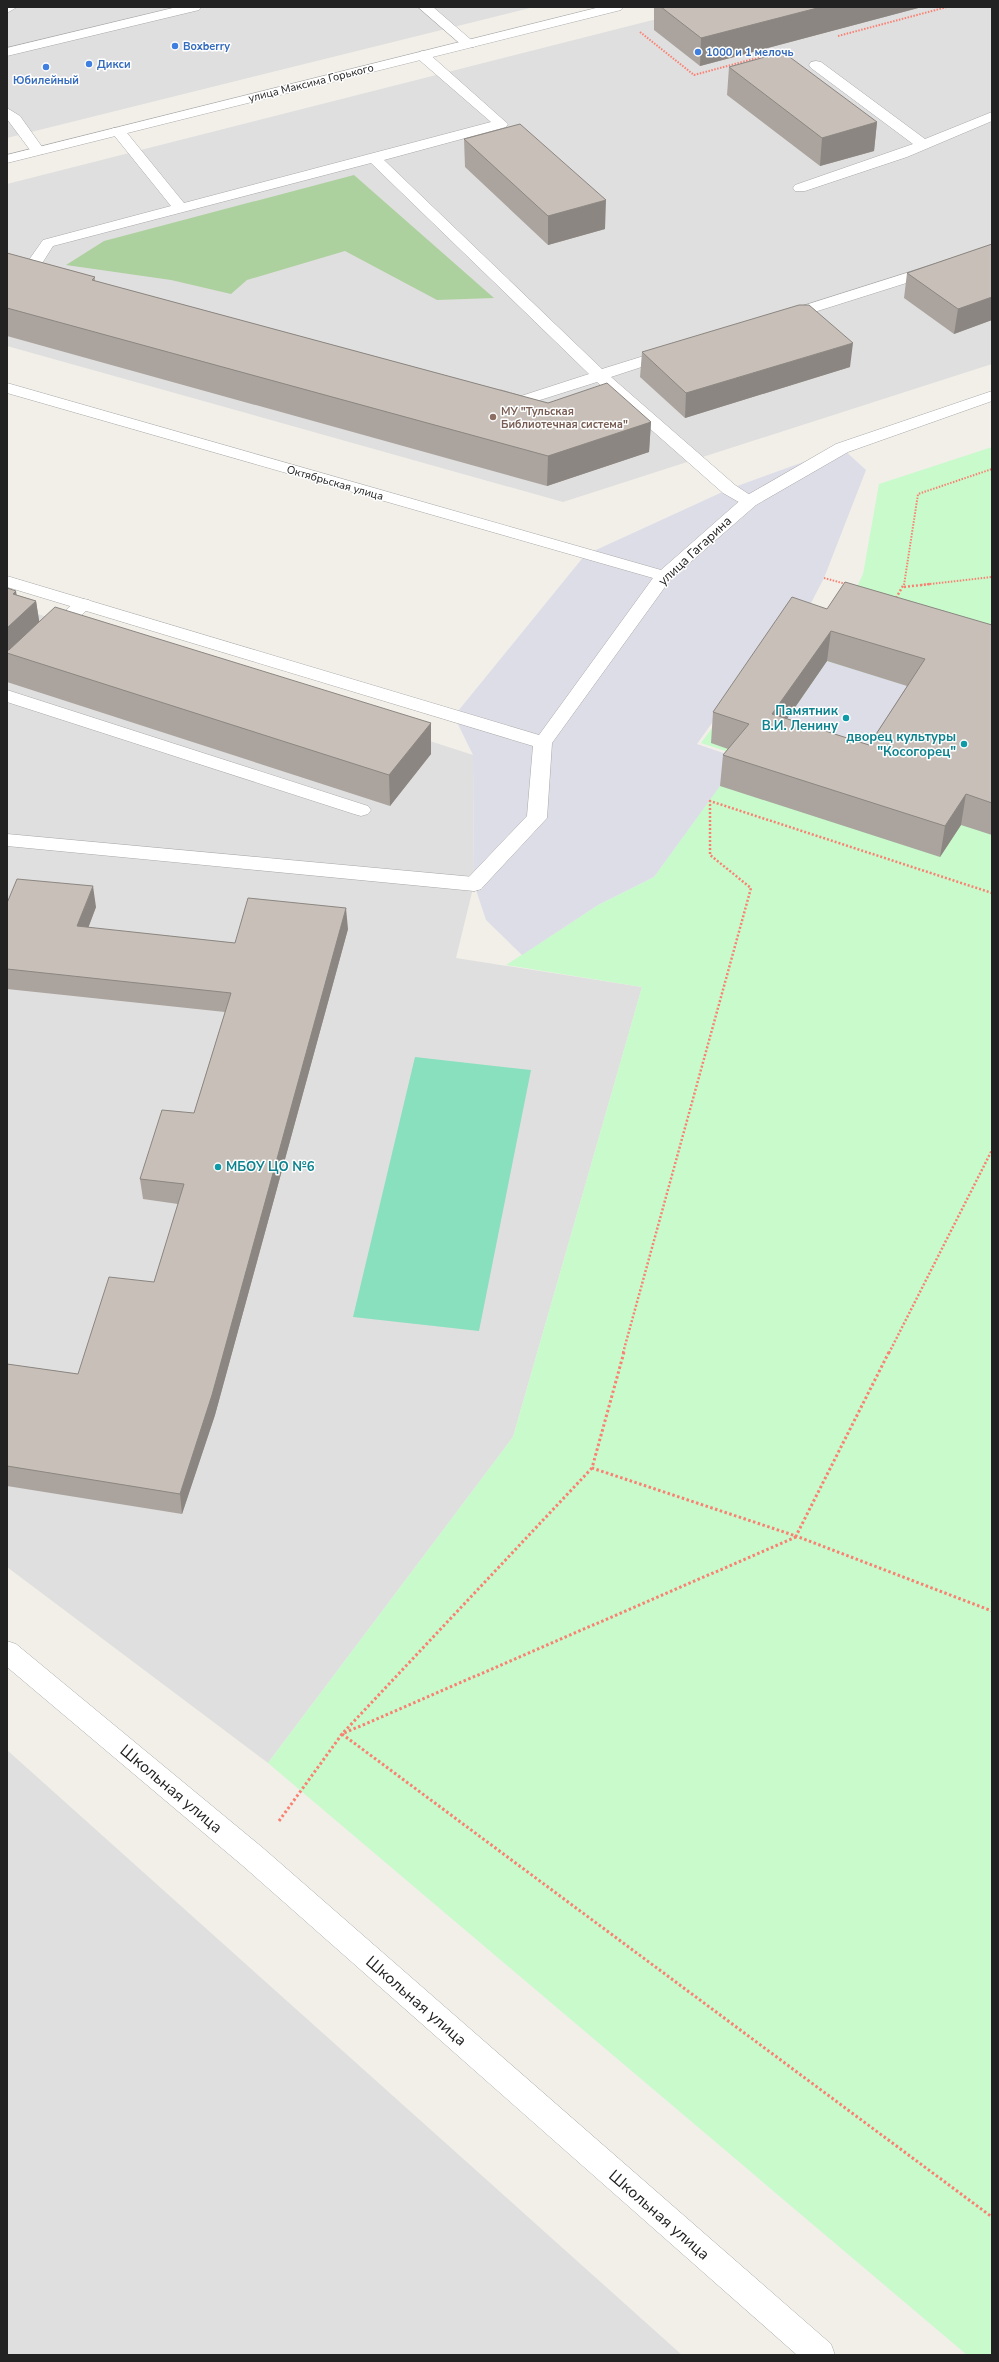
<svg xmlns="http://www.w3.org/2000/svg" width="999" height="2362" font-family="'Nunito Sans',sans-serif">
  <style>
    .residential { fill: #e0dfdf }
    .forest { fill: #add19e }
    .park { fill: #c8facc }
    .pitch { fill: #88e0be }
    .plaza { fill: #dddde8 }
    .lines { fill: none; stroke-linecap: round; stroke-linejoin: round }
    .service-casing { stroke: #a9a9a9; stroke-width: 1 }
    .minor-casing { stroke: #a9a9a9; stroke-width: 1 }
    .tertiary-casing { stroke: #a9a9a9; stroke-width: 1 }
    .path-far2 { stroke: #fa8072; stroke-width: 2; stroke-dasharray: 1.5 1.5; stroke-linecap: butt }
    .path-far1 { stroke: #fa8072; stroke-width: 2.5; stroke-dasharray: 2 2; stroke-linecap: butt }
    .path { stroke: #fa8072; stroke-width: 3; stroke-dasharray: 2.5 2.5; stroke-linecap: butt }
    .service { fill: #fff; fill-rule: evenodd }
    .minor { fill: #fff; fill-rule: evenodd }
    .tertiary { fill: #fff; fill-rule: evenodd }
    .wall { fill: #aba49e; fill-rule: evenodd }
    .shaded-wall { fill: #8b8681 }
    .building { fill: #c7bfb8; stroke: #8b8681; fill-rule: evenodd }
    .shop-dot { fill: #3f7fe0; stroke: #fff; stroke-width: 1.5 }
    .education-dot { fill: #8d6e63; stroke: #fff; stroke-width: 1.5 }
    .culture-dot { fill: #0f9aa8; stroke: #fff; stroke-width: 1.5 }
    .labels { text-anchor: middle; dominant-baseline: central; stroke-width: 3; stroke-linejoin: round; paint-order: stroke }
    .far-shop-label { font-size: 11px; font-weight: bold; fill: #366cbe; stroke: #fff; text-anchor: start }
    .far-street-label { font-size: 11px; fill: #222; stroke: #fff }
    .far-education-label { font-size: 11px; font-weight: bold; fill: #785e54; stroke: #fff; text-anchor: start }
    .street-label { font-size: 13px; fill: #222; stroke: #fff }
    .culture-label { font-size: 13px; font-weight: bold; fill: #0d838f; stroke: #fff; text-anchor: end }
    .near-street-label { font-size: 16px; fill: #222; stroke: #fff }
  </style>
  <rect width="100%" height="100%" fill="#f2efe9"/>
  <!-- residential -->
  <path class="residential" d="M 7,7 L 534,7 L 7,138 Z
    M 704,7 L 992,7 L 992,364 L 563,502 L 7,346 L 7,184 Z
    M 7,604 L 473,755 L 474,884 L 456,958 L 642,987 L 513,1437 L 268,1763 L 7,1567 Z
    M 7,1750 L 682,2355 L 7,2355 Z"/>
  <!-- forest -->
  <path class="forest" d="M 354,175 L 494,298 L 437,300 L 345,251 L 247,280 L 231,294 L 171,280 L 66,265 L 104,241 Z"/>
  <!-- park -->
  <path class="park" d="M 992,447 L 992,2355 L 967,2355 L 268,1763 L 513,1437 L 642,987 L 506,965 L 598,905 L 654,877 L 741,756 L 701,743 L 788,625 L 824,636 L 857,587 L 863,574 L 879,484 Z"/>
  <!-- pitch -->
  <path class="pitch" d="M 415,1057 L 531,1070 L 479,1331 L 353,1317 Z"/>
  <!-- plaza -->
  <path class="plaza" d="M 842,448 L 866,470 L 824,578 L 811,603 L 784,623 L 697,744 L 738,758 L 720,786 L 654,877 L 598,905 L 522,955 L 486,920 L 474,884 L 473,755 L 454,716 L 585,555 L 729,489 Z
    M 827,661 L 921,690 L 865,775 L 769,745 Z"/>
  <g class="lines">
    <!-- service casing -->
    <g class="service-casing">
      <path id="service" d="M 7,7 L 17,7 L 7,13 Z
        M 177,7 L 201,7 L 199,10 L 7,56 L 7,48 Z
        M 418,7 L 433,7 L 476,44 L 474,47 L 464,47 Z
        M 422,51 L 427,52 L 508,124 L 506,127 L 384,160 L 602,369 L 663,350 L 675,350 L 677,353 L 675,356 L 611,377 L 735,485 L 759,501 L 756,505 L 744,505 L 723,493 L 597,382 L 521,406 L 495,398 L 493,395 L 495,392 L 501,390 L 521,396 L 589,374 L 371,163 L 53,246 L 41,265 L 59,269 L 62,272 L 59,275 C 51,277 29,274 24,267 L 43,240 L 171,206 L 113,134 L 111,131 L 113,128 L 123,128 L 184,203 L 491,122 L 417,58 L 415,55 Z
        M 816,61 L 821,62 L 925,139 L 992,112 L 992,121 L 907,157 L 805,191 L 795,191 L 793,188 L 795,185 L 913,144 L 811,68 L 809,65 L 811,62 Z
        M 7,108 L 20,116 L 45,151 L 43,154 L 33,154 L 7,119 Z
        M 992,246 L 992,256 L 789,320 L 777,320 L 775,317 L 777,314 Z
        M 83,599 L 89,600 L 92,604 L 89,608 L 13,679 L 7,681 L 7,665 L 77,600 Z
        M 7,690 L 368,806 L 371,810 L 368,814 L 361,816 L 354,814 L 7,702 Z
        M 7,834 L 474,877 L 481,879 L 484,884 L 481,889 L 474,891 L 7,846 Z"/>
    </g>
    <!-- minor casing -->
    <g class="minor-casing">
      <path id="minor" d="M 7,383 L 661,570 L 744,497 L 836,444 L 992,391 L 992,401 L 848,452 L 756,505 L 670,580 L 552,743 L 547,818 L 481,889 L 474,891 L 467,889 L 464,884 L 467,879 L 527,816 L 533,746 L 7,587 L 7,576 L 539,735 L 653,578 L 7,393 Z"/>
    </g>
    <!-- tertiary casing -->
    <g class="tertiary-casing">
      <path id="tertiary" d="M 600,7 L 623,7 L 621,10 L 7,163 L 7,155 Z
        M 7,1641 L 16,1644 L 263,1848 L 831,2344 L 835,2355 L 797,2355 L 243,1866 L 7,1667 Z"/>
    </g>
    <!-- path-far2 -->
    <path class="path-far2" d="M 640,32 L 694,75 L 783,51
      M 838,36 L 947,7
      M 824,578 L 846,584
      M 904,585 L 918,494 L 992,469
      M 921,585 L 992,577"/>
    <!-- path-far1 -->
    <path class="path-far1" d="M 904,587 L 930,584
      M 896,598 L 904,584
      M 623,1353 L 751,888 L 710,855 L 710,801 L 992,893
      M 889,1353 L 992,1150"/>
    <!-- path -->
    <path class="path" d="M 624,1352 L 592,1468 L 796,1536
      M 889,1352 L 796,1536 L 992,1611
      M 592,1468 L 342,1734 L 992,2217
      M 279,1821 L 342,1734 L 796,1537"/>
    <!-- service -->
    <use href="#service" class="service"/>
    <!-- minor -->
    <use href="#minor" class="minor"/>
    <!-- tertiary -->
    <use href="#tertiary" class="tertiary"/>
  </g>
  <!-- wall -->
  <path class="wall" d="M 654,7 L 922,7 L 700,66 L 654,30 Z
    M 729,67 L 877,122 L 874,151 L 820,166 L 727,95 Z
    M 464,139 L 605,229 L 548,245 L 465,167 Z
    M 992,244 L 992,320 L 954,334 L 904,298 L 907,273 Z
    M 7,253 L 95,277 L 95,281 L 548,403 L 651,422 L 649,452 L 547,486 L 7,336 Z
    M 642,352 L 850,367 L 685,418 L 640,377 Z
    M 7,588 L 17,595 L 36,601 L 39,622 L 431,723 L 431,754 L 390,806 L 7,682 Z
    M 827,609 L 992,625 L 992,835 L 961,825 L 940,857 L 720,786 L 723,755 L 728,749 L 711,743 L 713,712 ZM 827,661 L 907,686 L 869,745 L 787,719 Z
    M 7,903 L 96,907 L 88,928 L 235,943 L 348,929 L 215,1415 L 182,1514 L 7,1486 L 7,1364 L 78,1374 L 154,1282 L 178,1204 L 143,1199 L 140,1179 L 194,1113 L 225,1012 L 7,989 Z"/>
  <!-- shaded-wall -->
  <path class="shaded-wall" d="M 821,7 L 922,7 L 700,66 L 701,38 Z
    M 877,122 L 874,151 L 820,166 L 822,138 Z
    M 606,200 L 605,229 L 548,245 L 548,216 Z
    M 992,297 L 992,320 L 954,334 L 958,309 Z
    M 853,343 L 850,367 L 685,418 L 686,393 Z
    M 651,422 L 649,452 L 547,486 L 548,456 Z
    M 16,591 L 20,616 L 36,601 L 41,632 L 7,653 L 7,628 L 13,594 Z
    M 831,631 L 827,661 L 769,745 L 772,714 Z
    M 431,723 L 431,754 L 390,806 L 389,775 Z
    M 966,794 L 961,825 L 940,857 L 945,826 Z
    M 93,886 L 96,907 L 81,947 L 77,926 Z
    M 346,908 L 348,929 L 215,1415 L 182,1514 L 180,1494 Z"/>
  <!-- building -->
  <path class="building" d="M 661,7 L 821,7 L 701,38 Z
    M 783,52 L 877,122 L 822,138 L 729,67 Z
    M 520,124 L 606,200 L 548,216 L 464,139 Z
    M 992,244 L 992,297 L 958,309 L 907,273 Z
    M 7,253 L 95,277 L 92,280 L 548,403 L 607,383 L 651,422 L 548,456 L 7,308 Z
    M 799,305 L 809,305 L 853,343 L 686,393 L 642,352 Z
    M 845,582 L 992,625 L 992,803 L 966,794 L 945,826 L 723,755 L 749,724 L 713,712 L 792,597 L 827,609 ZM 831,631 L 925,659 L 869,745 L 772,714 Z
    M 7,588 L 16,591 L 13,594 L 36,601 L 7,628 Z
    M 55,607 L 431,723 L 389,775 L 7,653 L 7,650 L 9,650 Z
    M 17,879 L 93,886 L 77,926 L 235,943 L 248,898 L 346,908 L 212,1395 L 180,1494 L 7,1466 L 7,1364 L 78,1374 L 109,1277 L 154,1282 L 184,1184 L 140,1179 L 162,1110 L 194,1113 L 231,993 L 7,969 L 7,903 Z"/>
  <!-- markers -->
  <g class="shop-dot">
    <circle cx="175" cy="46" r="4"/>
    <circle cx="698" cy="52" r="4"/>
    <circle cx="89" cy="64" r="4"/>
    <circle cx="46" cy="67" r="4"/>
  </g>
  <circle class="education-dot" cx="493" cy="417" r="4"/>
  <g class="culture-dot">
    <circle cx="846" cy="718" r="4"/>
    <circle cx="964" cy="744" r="4"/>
    <circle cx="218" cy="1167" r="4"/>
  </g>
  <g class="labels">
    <!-- far-shop labels -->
    <g class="far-shop-label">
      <text x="183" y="46">Boxberry</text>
      <text x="706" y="52">1000 и 1 мелочь</text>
      <text x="97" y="64">Дикси</text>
      <text x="46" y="80" text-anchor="middle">Юбилейный</text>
    </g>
    <!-- far-street labels -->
    <g class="far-street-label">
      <text transform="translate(311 83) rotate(-14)">улица Максима Горького</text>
      <text transform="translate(335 483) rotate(16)">Октябрьская улица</text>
    </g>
    <!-- far-education labels -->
    <g class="far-education-label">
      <text x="501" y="411">МУ "Тульская<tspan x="501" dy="13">Библиотечная система"</tspan></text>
    </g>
    <!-- street labels -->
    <g class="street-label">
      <text transform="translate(695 551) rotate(-43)">улица Гагарина</text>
    </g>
    <!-- culture labels -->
    <g class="culture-label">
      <text x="838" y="711">Памятник<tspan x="838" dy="15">В.И. Ленину</tspan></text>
      <text x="956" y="737">дворец культуры<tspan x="956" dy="15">"Косогорец"</tspan></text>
      <text x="226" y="1167" text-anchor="start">МБОУ ЦО №6</text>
    </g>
    <!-- near-street labels -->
    <g class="near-street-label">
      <text transform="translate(171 1789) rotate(40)">Школьная улица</text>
      <text transform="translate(416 2001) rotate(41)">Школьная улица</text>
      <text transform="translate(659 2215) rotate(41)">Школьная улица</text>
    </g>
  </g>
  <!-- border -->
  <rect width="999" height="2362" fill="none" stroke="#222222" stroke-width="16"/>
</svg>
